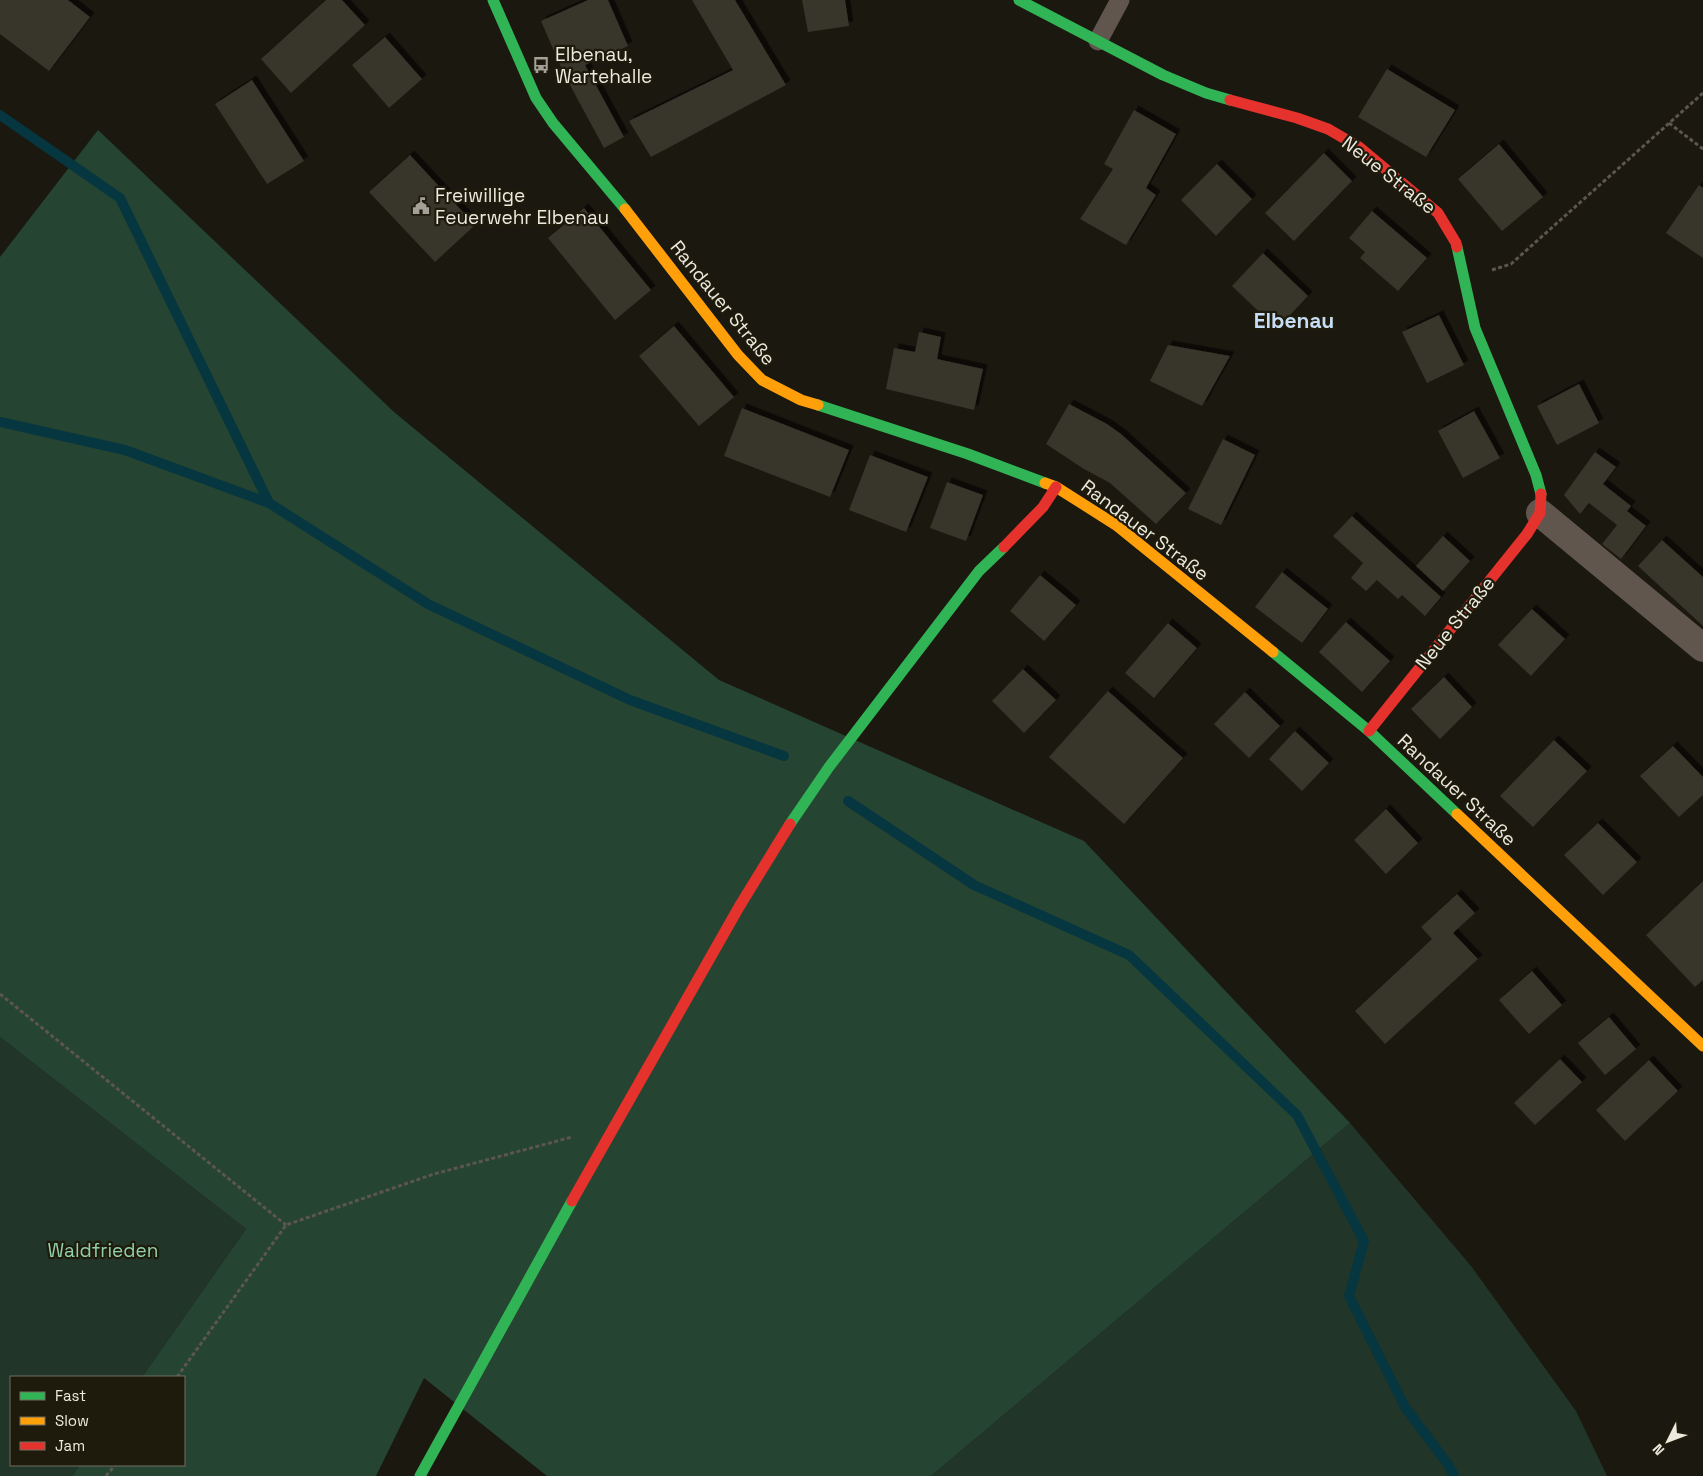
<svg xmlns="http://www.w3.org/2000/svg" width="1703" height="1476" font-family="'Space Grotesk',sans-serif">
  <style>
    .green { fill: #223529 }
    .forest { fill: #254431 }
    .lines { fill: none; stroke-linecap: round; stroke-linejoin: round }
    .stream { stroke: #063640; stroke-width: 10 }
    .building { fill: #39342a; filter: url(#shadow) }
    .path { stroke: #5c564f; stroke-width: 3; stroke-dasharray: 4 2.5; stroke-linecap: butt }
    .lane { stroke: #60564e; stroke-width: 19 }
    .street { stroke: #60564e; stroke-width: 28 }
    .fast { stroke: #30b455; stroke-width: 11 }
    .slow { stroke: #ff9f0a; stroke-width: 11 }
    .jam { stroke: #e5322d; stroke-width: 11 }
    .labels { text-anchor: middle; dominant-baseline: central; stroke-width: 4.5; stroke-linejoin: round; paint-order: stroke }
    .poi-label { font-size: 19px; fill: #eceadf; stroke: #1f1b0c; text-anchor: start }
    .street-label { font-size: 19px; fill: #eceadf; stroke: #1f1b0c }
    .park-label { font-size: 19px; fill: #90d1ab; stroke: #1f1b0c }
    .quarter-label { font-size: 21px; font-weight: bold; fill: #c6ddf4; stroke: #1f1b0c }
  </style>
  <defs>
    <filter id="shadow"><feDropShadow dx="4.5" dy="-4.5" stdDeviation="0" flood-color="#0009"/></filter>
  </defs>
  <rect width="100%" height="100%" fill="#1b1810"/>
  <!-- green -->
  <path class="green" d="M 0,1037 L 246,1229 L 142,1377 L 11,1377 L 11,1465 L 80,1465 L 72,1476 L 0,1476 Z
    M 1350,1123 L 1471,1266 L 1576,1411 L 1607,1476 L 931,1476 Z"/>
  <!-- forest -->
  <path class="forest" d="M 98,130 L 394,412 L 719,680 L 1084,841 L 1350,1123 L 931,1476 L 547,1476 L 424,1378 L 376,1476 L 72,1476 L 80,1465 L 184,1465 L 184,1377 L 142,1377 L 246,1229 L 0,1037 L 0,257 Z"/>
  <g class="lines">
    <!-- stream -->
    <path class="stream" d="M 0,115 L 120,198 L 269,503 L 428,604 L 630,700 L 784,756
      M 0,422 L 125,450 L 269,503
      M 848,801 L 974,885 L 1129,955 L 1297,1115 L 1364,1241 L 1349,1296 L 1405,1407 L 1449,1466 L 1454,1476"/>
  </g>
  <!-- building -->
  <path class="building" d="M 0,0 L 68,0 L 90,17 L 49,71 L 0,34 Z
    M 326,0 L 342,0 L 365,25 L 291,93 L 261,59 Z
    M 588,0 L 608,0 L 628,46 L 585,65 L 624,137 L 604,148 L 564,74 L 541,21 Z
    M 692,0 L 735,0 L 786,85 L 651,157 L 629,121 L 733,70 Z
    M 802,0 L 845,0 L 849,26 L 808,32 Z
    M 385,37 L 422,79 L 389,108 L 352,65 Z
    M 1387,69 L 1455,110 L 1426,157 L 1358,117 Z
    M 252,80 L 304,161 L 267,184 L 215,104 Z
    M 1134,110 L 1176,134 L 1146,188 L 1156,195 L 1126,245 L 1080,219 L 1113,169 L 1104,164 Z
    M 1499,144 L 1543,197 L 1502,231 L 1458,179 Z
    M 1324,153 L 1352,181 L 1294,241 L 1265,213 Z
    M 410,155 L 475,225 L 435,262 L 369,192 Z
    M 1217,164 L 1252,199 L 1216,236 L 1181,200 Z
    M 1699,185 L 1703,188 L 1703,258 L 1666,233 Z
    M 584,208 L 651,290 L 615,320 L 548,238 Z
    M 1372,211 L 1427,258 L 1398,291 L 1360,258 L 1365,252 L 1349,238 Z
    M 1263,253 L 1308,296 L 1277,329 L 1232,286 Z
    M 1439,315 L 1464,365 L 1427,383 L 1402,332 Z
    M 674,326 L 734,397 L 699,426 L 639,356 Z
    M 919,332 L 941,337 L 937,359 L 983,369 L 974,410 L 886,389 L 894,348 L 915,352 Z
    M 1168,345 L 1230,356 L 1202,406 L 1150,381 Z
    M 1579,384 L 1599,423 L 1557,445 L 1537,406 Z
    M 1069,404 L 1107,424 L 1121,434 L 1186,493 L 1156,524 L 1110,483 L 1084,469 L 1046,444 Z
    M 742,408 L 849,450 L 830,497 L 724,456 Z
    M 1474,411 L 1500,458 L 1463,478 L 1438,431 Z
    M 1223,439 L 1255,455 L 1221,525 L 1188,509 Z
    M 1595,452 L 1616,467 L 1603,484 L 1631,506 L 1627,511 L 1646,526 L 1621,559 L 1602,544 L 1617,525 L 1589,503 L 1580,514 L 1564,495 Z
    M 870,455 L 928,477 L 906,532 L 849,510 Z
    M 947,482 L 983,495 L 966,541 L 930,528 Z
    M 1352,516 L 1441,597 L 1425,616 L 1402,595 L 1398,599 L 1377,580 L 1366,591 L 1351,578 L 1363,563 L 1333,536 Z
    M 1443,536 L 1470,561 L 1443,591 L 1416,566 Z
    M 1662,540 L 1703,577 L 1703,626 L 1638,566 Z
    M 1282,572 L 1328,609 L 1302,643 L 1255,607 Z
    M 1040,575 L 1076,605 L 1044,641 L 1010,611 Z
    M 1532,609 L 1565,639 L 1531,676 L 1498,645 Z
    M 1346,622 L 1390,661 L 1362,692 L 1319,652 Z
    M 1168,623 L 1197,648 L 1154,698 L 1125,673 Z
    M 1023,669 L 1056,700 L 1024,733 L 992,701 Z
    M 1444,677 L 1472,707 L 1440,739 L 1411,709 Z
    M 1108,691 L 1183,758 L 1124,824 L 1049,757 Z
    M 1245,692 L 1280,726 L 1249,758 L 1214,724 Z
    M 1295,731 L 1329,763 L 1302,791 L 1269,759 Z
    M 1554,740 L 1587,771 L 1533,827 L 1500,796 Z
    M 1673,746 L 1703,777 L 1703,795 L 1679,817 L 1640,776 Z
    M 1386,809 L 1418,843 L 1386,874 L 1354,840 Z
    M 1598,823 L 1637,862 L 1603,895 L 1564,855 Z
    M 1703,881 L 1703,980 L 1695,987 L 1646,935 Z
    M 1457,894 L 1475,913 L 1453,933 L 1478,959 L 1385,1044 L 1355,1011 L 1432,939 L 1421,927 Z
    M 1532,971 L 1562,1005 L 1529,1034 L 1499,1000 Z
    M 1609,1017 L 1636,1049 L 1605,1075 L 1578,1043 Z
    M 1560,1059 L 1582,1082 L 1535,1125 L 1514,1103 Z
    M 1649,1060 L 1678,1091 L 1625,1141 L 1596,1110 Z"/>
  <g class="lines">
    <!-- path -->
    <path class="path" d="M 1669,123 L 1703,149
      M 1492,270 L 1511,264 L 1703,93
      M 0,994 L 286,1225
      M 177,1377 L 286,1225 L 434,1174 L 572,1137
      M 106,1476 L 115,1465"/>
    <!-- lane -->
    <path class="lane" d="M 1098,41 L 1120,0"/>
    <!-- street -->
    <path class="street" d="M 1540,513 L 1703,648"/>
    <!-- fast -->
    <path class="fast" d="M 493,0 L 536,98 L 553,123 L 625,209
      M 1019,0 L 1163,75 L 1206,93 L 1230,100
      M 1457,247 L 1475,328 L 1536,475 L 1541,494
      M 818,405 L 968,454 L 1045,483
      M 1273,652 L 1369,731 L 1457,814
      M 790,824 L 829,767 L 979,571 L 1004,547
      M 420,1476 L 572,1201"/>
    <!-- slow -->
    <path class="slow" d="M 625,209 L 738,355 L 762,380 L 801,400 L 818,405
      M 1045,483 L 1056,487 L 1116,525 L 1273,652
      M 1457,814 L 1703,1046"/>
    <!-- jam -->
    <path class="jam" d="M 1230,100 L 1297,118 L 1328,129 L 1359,147 L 1438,213 L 1456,243 L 1457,247
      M 1004,547 L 1043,507 L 1056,487
      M 1369,731 L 1527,534 L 1540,513 L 1541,494
      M 572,1201 L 739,907 L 790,824"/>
  </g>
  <!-- icons -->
  <defs>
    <g id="bus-bare" transform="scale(1.35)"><path d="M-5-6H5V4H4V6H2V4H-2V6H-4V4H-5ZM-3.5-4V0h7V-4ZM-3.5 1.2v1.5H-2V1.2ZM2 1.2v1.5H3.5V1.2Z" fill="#a3a097" stroke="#1f1b0c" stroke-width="2.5" paint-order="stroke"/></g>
    <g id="civic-bare" transform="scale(1.35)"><path d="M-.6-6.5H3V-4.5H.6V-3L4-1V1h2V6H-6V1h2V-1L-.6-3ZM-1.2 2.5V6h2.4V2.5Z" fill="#a3a097" stroke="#1f1b0c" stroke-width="2.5" paint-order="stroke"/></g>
  </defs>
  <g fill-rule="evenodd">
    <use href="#bus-bare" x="541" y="65"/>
    <use href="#civic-bare" x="421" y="206"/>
  </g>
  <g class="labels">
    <!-- poi labels -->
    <g class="poi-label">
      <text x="555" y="54">Elbenau,<tspan x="555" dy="22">Wartehalle</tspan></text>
      <text x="435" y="195">Freiwillige<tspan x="435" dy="22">Feuerwehr Elbenau</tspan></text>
    </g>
    <!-- street labels -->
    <g class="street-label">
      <text transform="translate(1389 175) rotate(38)">Neue Straße</text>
      <text transform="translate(723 303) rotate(51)">Randauer Straße</text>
      <text transform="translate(1145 530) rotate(37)">Randauer Straße</text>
      <text transform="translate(1455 623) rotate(-51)">Neue Straße</text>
      <text transform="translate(1457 790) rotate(43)">Randauer Straße</text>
    </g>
    <!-- park labels -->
    <g class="park-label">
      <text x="103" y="1250">Waldfrieden</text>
    </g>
    <!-- quarter labels -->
    <g class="quarter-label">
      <text x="1294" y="320">Elbenau</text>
    </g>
  </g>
  <!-- legend -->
  <rect x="10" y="1376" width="175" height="90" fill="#1f1b0c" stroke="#716e60"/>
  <rect x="20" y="1392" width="25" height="8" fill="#30b455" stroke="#716e60"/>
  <text x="55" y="1401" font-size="15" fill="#eceadf">Fast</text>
  <rect x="20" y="1417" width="25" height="8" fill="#ff9f0a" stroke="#716e60"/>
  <text x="55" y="1426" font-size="15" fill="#eceadf">Slow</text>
  <rect x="20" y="1442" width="25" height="8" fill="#e5322d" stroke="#716e60"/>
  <text x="55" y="1451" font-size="15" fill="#eceadf">Jam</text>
  <!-- north arrow -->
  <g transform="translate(1668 1441) rotate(228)" stroke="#1f1b0c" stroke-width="4" paint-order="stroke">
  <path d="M0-4L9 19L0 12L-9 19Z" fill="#eceadf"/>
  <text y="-8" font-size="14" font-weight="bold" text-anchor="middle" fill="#eceadf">N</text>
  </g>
</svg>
